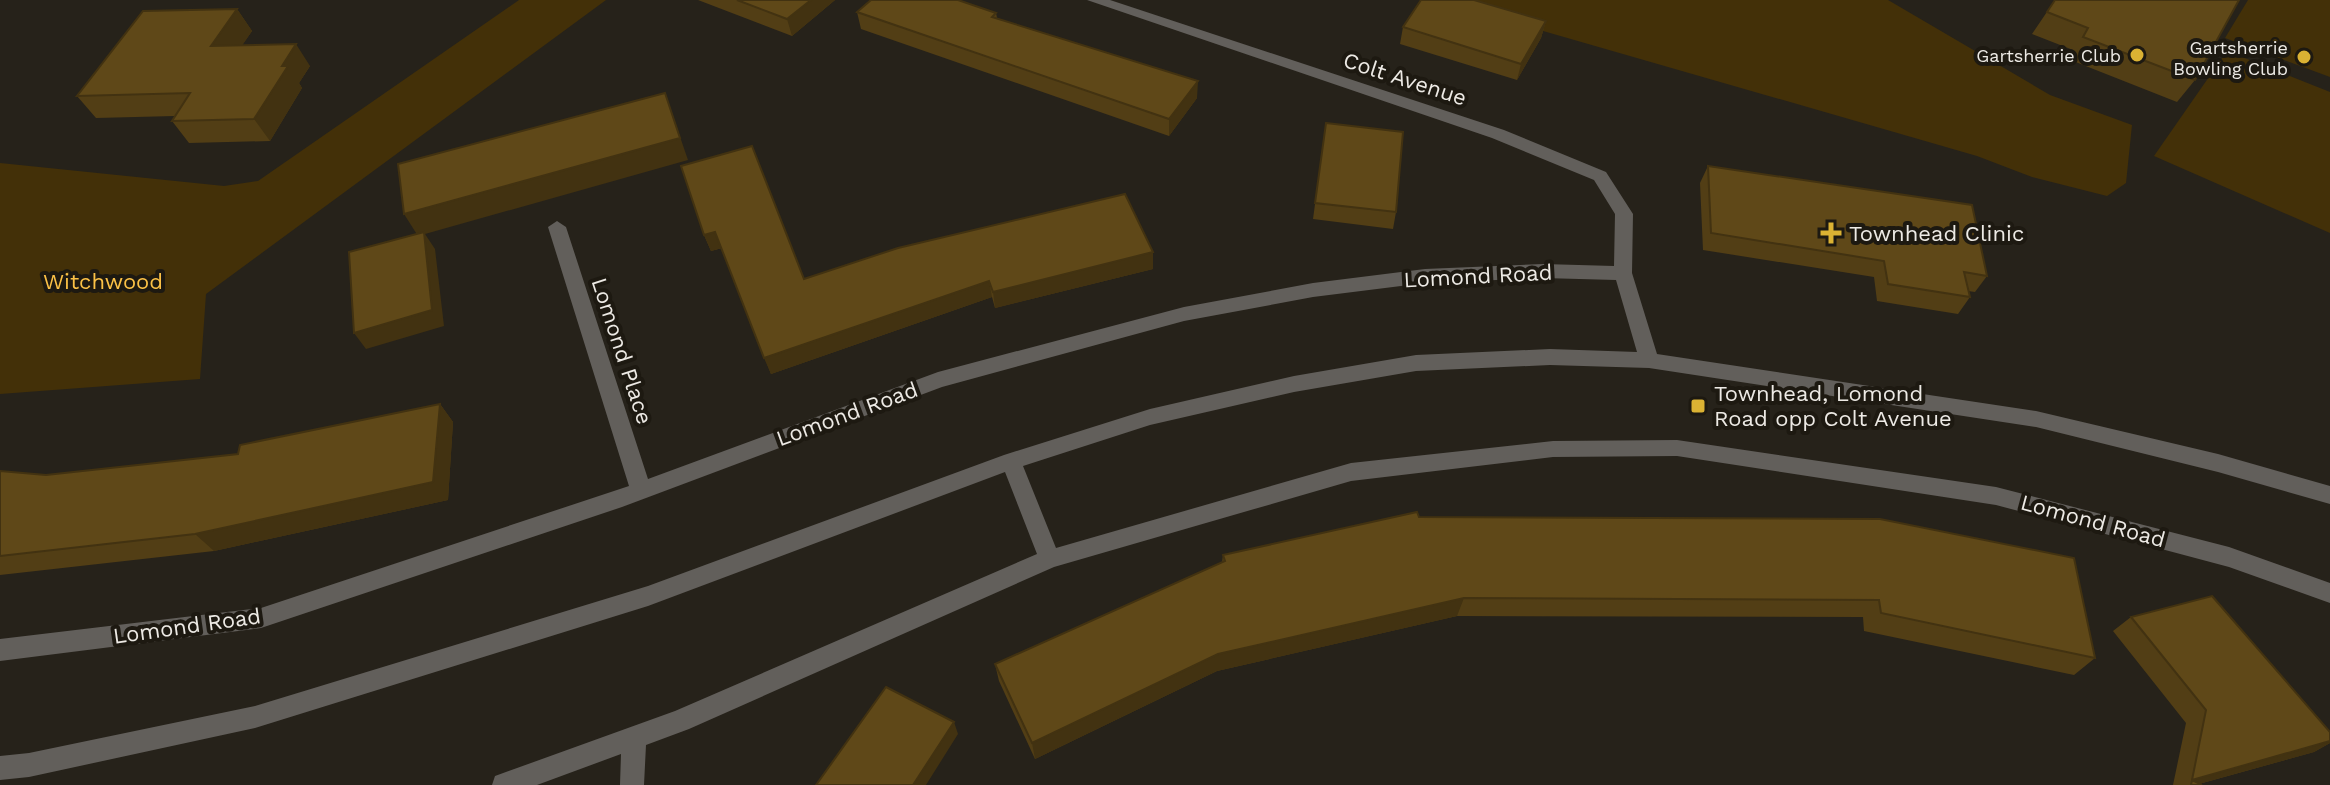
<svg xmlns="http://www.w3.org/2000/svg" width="2330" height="785" font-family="'Work Sans',sans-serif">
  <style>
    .green { fill: #433008 }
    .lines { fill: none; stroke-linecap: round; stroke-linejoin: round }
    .minor { fill: #625f5b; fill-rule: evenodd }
    .wall { fill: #523e15 }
    .shaded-wall { fill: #423211 }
    .building { fill: #5f4818; stroke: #423211; stroke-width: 2 }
    .poi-dot { fill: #dbb233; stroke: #1d1911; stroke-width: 3 }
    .labels { text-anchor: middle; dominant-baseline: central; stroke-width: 8; stroke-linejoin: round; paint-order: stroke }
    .far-poi-label { font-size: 18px; fill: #edeae5; stroke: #1d1911; text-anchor: end }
    .street-label { font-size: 22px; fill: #edeae5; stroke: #1d1911 }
    .poi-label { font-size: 22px; fill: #edeae5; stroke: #1d1911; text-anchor: start }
    .park-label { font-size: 22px; fill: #fbc146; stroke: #1d1911 }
  </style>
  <rect width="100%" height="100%" fill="#26221a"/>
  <!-- green -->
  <path class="green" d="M 519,0 L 606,0 L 206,294 L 200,379 L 0,394 L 0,163 L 224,186 L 258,181 Z
    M 1436,0 L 1888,0 L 2050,95 L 2132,125 L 2126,183 L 2107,196 L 2032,177 L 1977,156 Z
    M 2248,0 L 2330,0 L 2330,77 L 2225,38 Z
    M 2227,51 L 2330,92 L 2330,233 L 2154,156 Z"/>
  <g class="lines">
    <!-- minor -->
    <path class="minor" d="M 1087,0 L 1110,0 L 1504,130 L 1606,172 L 1633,214 L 1632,273 L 1657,354 L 2036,411 L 2218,454 L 2330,486 L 2330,504 L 2218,472 L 2036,427 L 1649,368 L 1550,365 L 1416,371 L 1294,392 L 1150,425 L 1023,466 L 1056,548 L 1351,463 L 1553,441 L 1677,440 L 1996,487 L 2229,547 L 2330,583 L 2330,603 L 2229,567 L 1996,505 L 1677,456 L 1553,457 L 1351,481 L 1054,567 L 689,729 L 646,745 L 644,785 L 620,785 L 621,754 L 537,785 L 492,785 L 495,776 L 675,711 L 1037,554 L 1005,472 L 648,606 L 255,728 L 29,777 L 0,780 L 0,756 L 29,753 L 255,706 L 648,586 L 1004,455 L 1150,409 L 1294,376 L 1416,355 L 1550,349 L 1637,352 L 1616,280 L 1543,278 L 1425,283 L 1313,297 L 1184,321 L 942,387 L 622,507 L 261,628 L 0,661 L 0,639 L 261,608 L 629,486 L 548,227 L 557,221 L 566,227 L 648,479 L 938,372 L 1184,307 L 1313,283 L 1425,269 L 1543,264 L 1614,266 L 1615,214 L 1594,180 L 1492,138 Z"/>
  </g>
  <!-- wall -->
  <path class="wall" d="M 698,0 L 835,0 L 792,36 Z
    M 2055,0 L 2195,80 L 2177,102 L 2068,59 L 2073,50 L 2032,34 Z
    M 237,9 L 252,31 L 242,45 L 310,66 L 299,83 L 302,88 L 270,141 L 189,143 L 172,121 L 175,116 L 96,118 L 77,96 Z
    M 857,12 L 996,13 L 997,18 L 1197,98 L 1169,136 L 861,29 Z
    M 1546,21 L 1541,38 L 1517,80 L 1400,44 L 1403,27 Z
    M 1326,123 L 1396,212 L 1393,229 L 1313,219 Z
    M 1708,166 L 1987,276 L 1975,292 L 1968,291 L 1970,297 L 1958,314 L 1877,301 L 1874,277 L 1703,250 L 1700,183 Z
    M 704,235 L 804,279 L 1153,252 L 1153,269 L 995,308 L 992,297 L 771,374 L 722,248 L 711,251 Z
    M 440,404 L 453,422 L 448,500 L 214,551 L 0,575 L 0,471 L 46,475 L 238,454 Z
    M 1419,517 L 1880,519 L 2095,658 L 2074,675 L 1864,631 L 1863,617 L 1457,616 L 1217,671 L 1035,759 L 999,681 L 995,664 L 1222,562 L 1223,555 Z
    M 2131,617 L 2330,732 L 2330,743 L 2314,752 L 2199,784 L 2202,785 L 2173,785 L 2186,723 L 2113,631 Z"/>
  <!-- shaded-wall -->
  <path class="shaded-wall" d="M 811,0 L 835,0 L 792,36 L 787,19 Z
    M 237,9 L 252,31 L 227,68 L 211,46 Z
    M 1546,21 L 1541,38 L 1517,80 L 1521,64 Z
    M 296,44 L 310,66 L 299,83 L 302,88 L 270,141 L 254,119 L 282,66 Z
    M 1198,81 L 1197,98 L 1169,136 L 1169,119 Z
    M 665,93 L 688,160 L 425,234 L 435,249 L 444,326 L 366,349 L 354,333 L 418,236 L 404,214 Z
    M 715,232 L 722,248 L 711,251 L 704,235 Z
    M 1153,252 L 1153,269 L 995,308 L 993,292 Z
    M 989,281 L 992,297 L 771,374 L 764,358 Z
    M 440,404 L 453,422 L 448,500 L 214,551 L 195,534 Z
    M 1464,598 L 1457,616 L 1217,671 L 1035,759 L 1032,743 L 1218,654 Z
    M 954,722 L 958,734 L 926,785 L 913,785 Z
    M 2330,741 L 2330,743 L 2314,752 L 2195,785 L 2192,780 L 2183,785 L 2192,780 Z"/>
  <!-- building -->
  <path class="building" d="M 737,0 L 811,0 L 787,19 Z
    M 871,0 L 958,0 L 996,13 L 992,17 L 1198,81 L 1169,119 L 857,12 Z
    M 1421,0 L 1474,0 L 1546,21 L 1521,64 L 1403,27 Z
    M 2055,0 L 2239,0 L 2195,80 L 2083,37 L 2088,28 L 2047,12 Z
    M 237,9 L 211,46 L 296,44 L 282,66 L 288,66 L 254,119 L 172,121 L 190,93 L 77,96 L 143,11 Z
    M 665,93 L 680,138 L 404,214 L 398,164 Z
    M 1326,123 L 1403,132 L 1396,212 L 1315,203 Z
    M 752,146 L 804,279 L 898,248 L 1125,194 L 1153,252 L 993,292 L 989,281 L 764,358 L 715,232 L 704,235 L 681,166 Z
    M 1708,166 L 1972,205 L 1987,276 L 1964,272 L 1970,297 L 1888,284 L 1884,261 L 1711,233 Z
    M 424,232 L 432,310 L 354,333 L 349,252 Z
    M 440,404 L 433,482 L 195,534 L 0,556 L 0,471 L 46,475 L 238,454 L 240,445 Z
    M 1417,512 L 1419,517 L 1880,519 L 2074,558 L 2095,658 L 1881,613 L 1879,600 L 1464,598 L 1218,654 L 1032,743 L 995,664 L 1225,561 L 1223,555 Z
    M 2212,596 L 2330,732 L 2330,741 L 2192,780 L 2206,710 L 2131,617 Z
    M 886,687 L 954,722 L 913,785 L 816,785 Z
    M 2192,780 L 2202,785 L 2191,785 Z"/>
  <!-- markers -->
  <g class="poi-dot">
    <circle cx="2137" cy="55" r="8"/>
    <circle cx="2304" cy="57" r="8"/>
    <path d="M1827 221h8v8h8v8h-8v8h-8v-8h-8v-8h8z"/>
    <rect x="1690" y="398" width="16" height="16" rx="4"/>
  </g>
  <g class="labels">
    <!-- far-poi labels -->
    <g class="far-poi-label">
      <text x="2288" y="47">Gartsherrie<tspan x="2288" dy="21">Bowling Club</tspan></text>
      <text x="2121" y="55">Gartsherrie Club</text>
    </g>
    <!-- street labels -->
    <g class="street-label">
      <text transform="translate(1405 79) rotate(18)">Colt Avenue</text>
      <text transform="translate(1478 276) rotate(-3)">Lomond Road</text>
      <text transform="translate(622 351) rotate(72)">Lomond Place</text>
      <text transform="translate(847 414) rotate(-20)">Lomond Road</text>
      <text transform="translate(2093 521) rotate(15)">Lomond Road</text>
      <text transform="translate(187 626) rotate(-8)">Lomond Road</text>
    </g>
    <!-- poi labels -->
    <g class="poi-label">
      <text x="1849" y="233">Townhead Clinic</text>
      <text x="1714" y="393">Townhead, Lomond<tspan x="1714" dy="25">Road opp Colt Avenue</tspan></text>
    </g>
    <!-- park labels -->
    <g class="park-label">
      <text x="103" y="281">Witchwood</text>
    </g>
  </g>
</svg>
